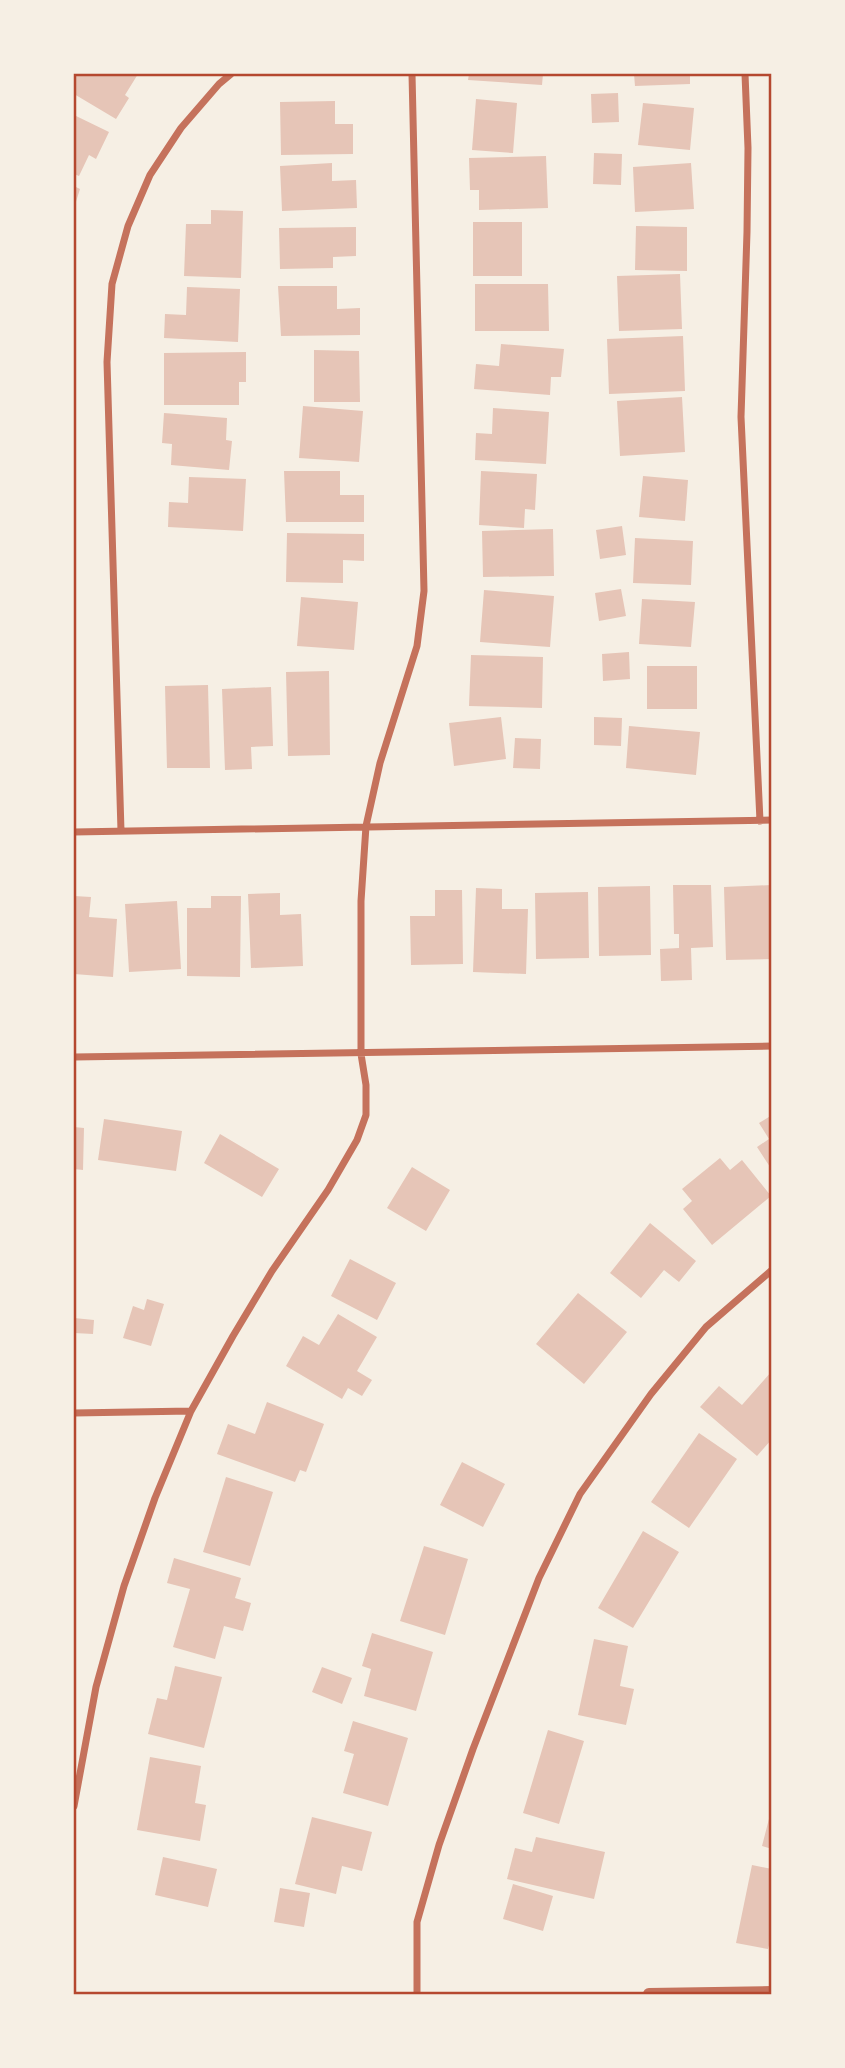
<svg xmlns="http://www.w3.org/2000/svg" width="845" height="2068" font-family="'Asap Condensed',sans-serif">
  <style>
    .building { fill: #e6c5b7 }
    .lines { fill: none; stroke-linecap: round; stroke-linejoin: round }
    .minor { stroke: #c5725c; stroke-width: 7 }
    .tertiary { stroke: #c5725c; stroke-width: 12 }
    .neatline { fill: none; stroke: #b5482f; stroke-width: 2.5 }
  </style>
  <rect width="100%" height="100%" fill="#f6efe4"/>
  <!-- building -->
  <path class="building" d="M 74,74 L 138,74 L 125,95 L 129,98 L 116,119 L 74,94 Z
    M 469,74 L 543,74 L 542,85 L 468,80 Z
    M 634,74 L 690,74 L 690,84 L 635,86 Z
    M 618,93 L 619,122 L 592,123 L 591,94 Z
    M 476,99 L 517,103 L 513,153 L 472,150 Z
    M 335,101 L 335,124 L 353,124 L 353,154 L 281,155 L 280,102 Z
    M 643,103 L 694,108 L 690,150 L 638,145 Z
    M 74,115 L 109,132 L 96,159 L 89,155 L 79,176 L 74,174 Z
    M 594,153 L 622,154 L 621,185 L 593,184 Z
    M 546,156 L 548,208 L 479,210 L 479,190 L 470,190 L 469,158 Z
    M 332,163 L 332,181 L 356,180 L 357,208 L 282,211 L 280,166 Z
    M 691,163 L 694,209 L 635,212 L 633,167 Z
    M 74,186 L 80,189 L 74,208 Z
    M 211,210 L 243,211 L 241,278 L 184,276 L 186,224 L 211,224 Z
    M 473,222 L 522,222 L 522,276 L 473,276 Z
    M 636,226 L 687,227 L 687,271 L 635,270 Z
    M 356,227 L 356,256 L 333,257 L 333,268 L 280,269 L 279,228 Z
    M 680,274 L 682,329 L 619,331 L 617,276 Z
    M 475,284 L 548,284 L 549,331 L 475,331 Z
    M 278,286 L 337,286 L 337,309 L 360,308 L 360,335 L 281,336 Z
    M 187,287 L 240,289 L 238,342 L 164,338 L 165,314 L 186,315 Z
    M 683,336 L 685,391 L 609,394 L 607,339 Z
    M 501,344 L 564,349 L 561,377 L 551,377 L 550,395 L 474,389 L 476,364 L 499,366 Z
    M 314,350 L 359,351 L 360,402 L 314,402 Z
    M 246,352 L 246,382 L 239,382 L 239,405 L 164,405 L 164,353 Z
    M 682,397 L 685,452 L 620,456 L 617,401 Z
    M 303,406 L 363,411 L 359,462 L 299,458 Z
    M 493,408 L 549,412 L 546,464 L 475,460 L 476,433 L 492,434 Z
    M 164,413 L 227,418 L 226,440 L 232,441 L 229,470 L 171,465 L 172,444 L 162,443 Z
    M 284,471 L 340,471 L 340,495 L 364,495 L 364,522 L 286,522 Z
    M 481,471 L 537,474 L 535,510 L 525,509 L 524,528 L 479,525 Z
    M 643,476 L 688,480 L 685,521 L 639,517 Z
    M 189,477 L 246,479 L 243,531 L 168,527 L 169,502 L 188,503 Z
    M 622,526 L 626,555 L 600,559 L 596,530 Z
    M 553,529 L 554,576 L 483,577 L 482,531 Z
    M 287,533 L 364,534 L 364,561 L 343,560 L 343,583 L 286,582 Z
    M 635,538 L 693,541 L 691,585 L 633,583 Z
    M 621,589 L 626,616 L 599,621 L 595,593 Z
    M 484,590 L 554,596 L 550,647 L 480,642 Z
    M 301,597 L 358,602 L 354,650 L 297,646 Z
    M 642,599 L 695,602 L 691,647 L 639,644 Z
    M 629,652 L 630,679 L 603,681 L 602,654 Z
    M 471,655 L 543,657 L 542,708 L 469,706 Z
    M 647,666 L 697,666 L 697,709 L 647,709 Z
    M 329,671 L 330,755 L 288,756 L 286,672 Z
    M 208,685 L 210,768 L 167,768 L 165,686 Z
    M 271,687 L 273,746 L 251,747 L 252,769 L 225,770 L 222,689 Z
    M 501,717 L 506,759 L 454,766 L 449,723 Z
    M 594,717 L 622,718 L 621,746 L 594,745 Z
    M 629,726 L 700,732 L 696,775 L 626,768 Z
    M 515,738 L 541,739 L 540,769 L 513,768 Z
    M 673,885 L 711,885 L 713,947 L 691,948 L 692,980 L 661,981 L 660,949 L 679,948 L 679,934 L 674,934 Z
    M 772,885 L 772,959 L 726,960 L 724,887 Z
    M 650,886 L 651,955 L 599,956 L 598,887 Z
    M 476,888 L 502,889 L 502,909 L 528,909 L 526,974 L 473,972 Z
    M 435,890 L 462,890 L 463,964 L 411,965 L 410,916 L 435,916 Z
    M 588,892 L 589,958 L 536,959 L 535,893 Z
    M 280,893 L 280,915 L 301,914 L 303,966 L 251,968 L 248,894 Z
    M 74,896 L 91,897 L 89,917 L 117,919 L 113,977 L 74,974 Z
    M 211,896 L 241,896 L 240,977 L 187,976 L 187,908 L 211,908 Z
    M 177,901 L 181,969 L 129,972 L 125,904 Z
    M 772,1115 L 772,1170 L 757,1147 L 769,1139 L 759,1123 Z
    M 104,1119 L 182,1131 L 176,1171 L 98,1160 Z
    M 74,1127 L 84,1128 L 83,1170 L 74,1169 Z
    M 220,1134 L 279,1169 L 262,1197 L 204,1163 Z
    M 720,1158 L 730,1170 L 742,1160 L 771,1196 L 712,1245 L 683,1209 L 692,1201 L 682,1189 Z
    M 412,1167 L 450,1190 L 426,1231 L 387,1208 Z
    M 650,1223 L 696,1261 L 679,1282 L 664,1270 L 641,1298 L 610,1273 Z
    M 350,1259 L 396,1283 L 377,1320 L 331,1296 Z
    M 578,1293 L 627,1332 L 584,1384 L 536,1344 Z
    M 147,1299 L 164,1304 L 151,1346 L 123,1338 L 133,1306 L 144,1310 Z
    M 338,1314 L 377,1337 L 357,1371 L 372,1380 L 362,1396 L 348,1388 L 342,1399 L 286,1366 L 303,1336 L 319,1345 Z
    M 74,1318 L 94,1320 L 93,1334 L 74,1333 Z
    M 772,1371 L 772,1439 L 757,1456 L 700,1407 L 719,1386 L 742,1405 Z
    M 267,1402 L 324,1424 L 306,1472 L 300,1470 L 295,1482 L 217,1454 L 228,1424 L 255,1434 Z
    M 699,1433 L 737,1459 L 689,1528 L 651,1502 Z
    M 462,1462 L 505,1484 L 483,1527 L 440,1505 Z
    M 226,1477 L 273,1492 L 250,1566 L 203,1552 Z
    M 643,1531 L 679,1552 L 633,1628 L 598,1608 Z
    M 424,1546 L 468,1559 L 445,1635 L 400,1621 Z
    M 174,1558 L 241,1578 L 235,1598 L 251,1603 L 243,1631 L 224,1626 L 215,1659 L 173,1647 L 190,1589 L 167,1583 Z
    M 372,1633 L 433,1652 L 416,1711 L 364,1696 L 371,1669 L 362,1666 Z
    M 594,1639 L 628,1646 L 620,1686 L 634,1689 L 626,1725 L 578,1715 Z
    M 175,1666 L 222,1677 L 204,1748 L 148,1734 L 157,1698 L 167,1700 Z
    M 322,1667 L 352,1678 L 342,1704 L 312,1692 Z
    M 353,1721 L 408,1738 L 388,1806 L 343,1793 L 354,1754 L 344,1751 Z
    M 548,1730 L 584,1741 L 559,1824 L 523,1813 Z
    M 150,1757 L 201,1766 L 195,1803 L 206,1805 L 200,1841 L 137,1830 Z
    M 771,1811 L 772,1811 L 772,1849 L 762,1846 Z
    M 312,1817 L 372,1832 L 362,1871 L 342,1866 L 336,1894 L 295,1884 Z
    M 536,1837 L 605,1852 L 594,1899 L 507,1879 L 515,1848 L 532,1852 Z
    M 163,1857 L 217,1869 L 208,1907 L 155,1895 Z
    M 752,1865 L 772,1869 L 772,1934 L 768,1949 L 736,1943 Z
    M 513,1884 L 553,1896 L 543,1931 L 503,1919 Z
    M 280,1888 L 310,1893 L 304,1927 L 274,1922 Z"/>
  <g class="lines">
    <!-- minor -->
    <path class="minor" d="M 745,74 L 748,148 L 747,232 L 741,417 L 760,821
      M 121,831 L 107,362 L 112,284 L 128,226 L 150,175 L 181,128 L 219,84 L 231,74
      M 74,832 L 772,820
      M 74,1057 L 772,1046
      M 74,1413 L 191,1411
      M 74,1806 L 96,1687 L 124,1586 L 155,1498 L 191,1411 L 233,1336 L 272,1271 L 328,1190 L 357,1140 L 366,1115 L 366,1085 L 361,1054 L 361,901 L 366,826 L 380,763 L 417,646 L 424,591 L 412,74
      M 417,1994 L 417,1922 L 439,1845 L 473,1749 L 539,1578 L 580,1494 L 651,1394 L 706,1327 L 772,1270"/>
    <!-- tertiary -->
    <path class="tertiary" d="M 649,1994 L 772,1992"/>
  </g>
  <!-- border -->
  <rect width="845" height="2068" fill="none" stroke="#f6efe4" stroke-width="150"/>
  <rect x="75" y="75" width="695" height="1918" class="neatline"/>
</svg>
